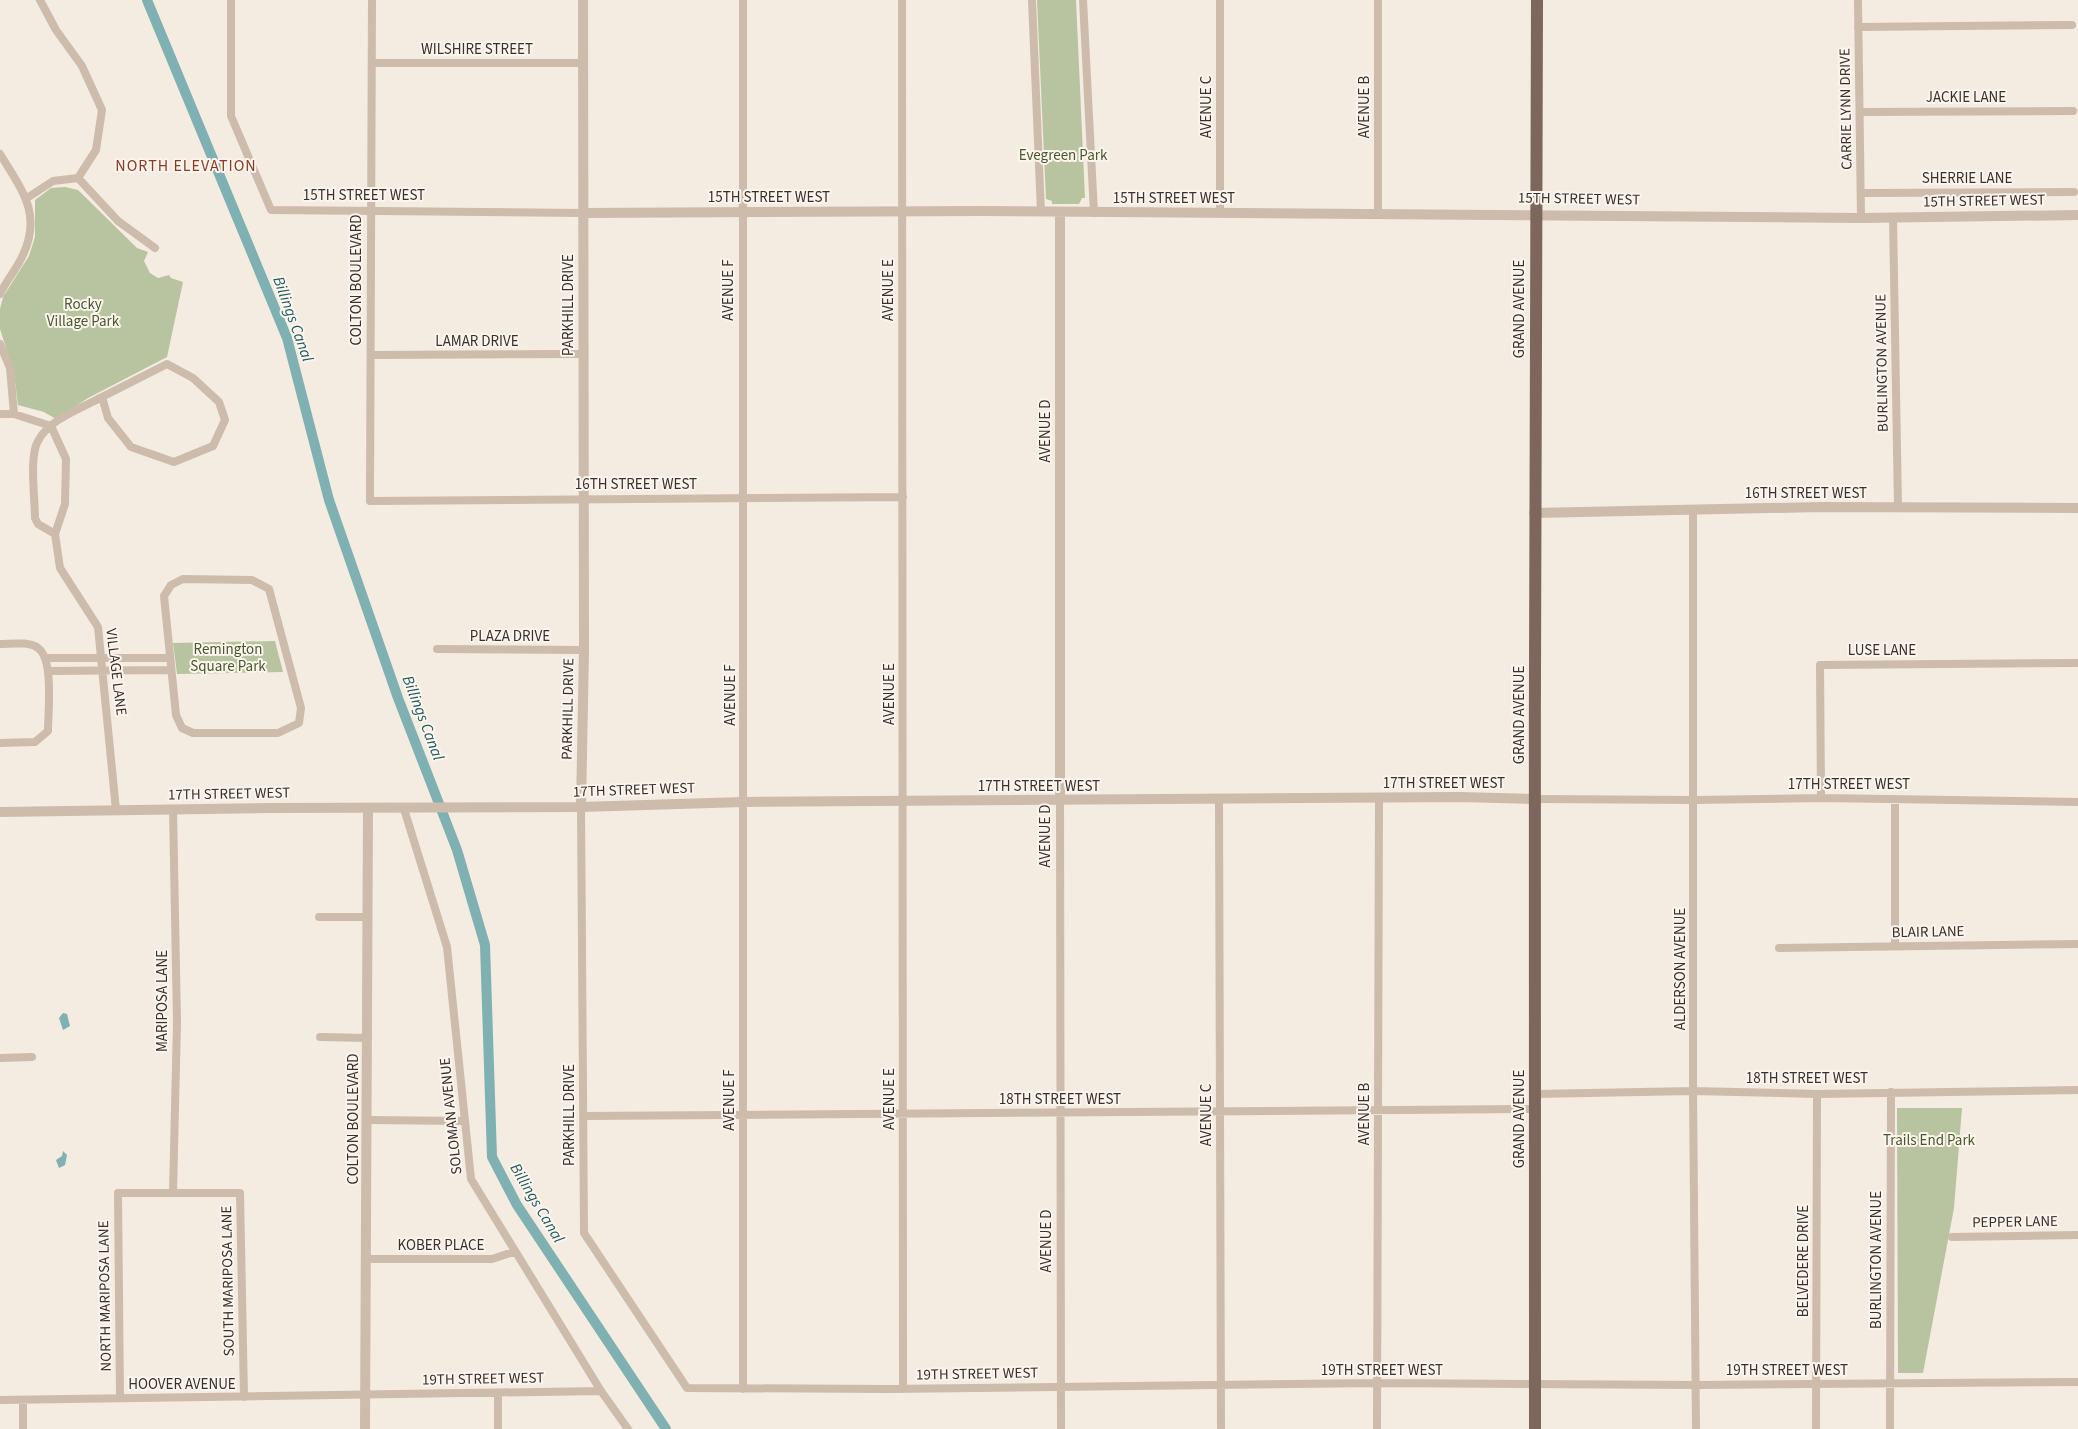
<svg xmlns="http://www.w3.org/2000/svg" width="2078" height="1429" font-family="'Source Sans 3',sans-serif">
  <style>
    .green { fill: #b8c4a0 }
    .water { fill: #7fb0b2 }
    .lines { fill: none; stroke-linecap: round; stroke-linejoin: round }
    .canal { stroke: #7fb0b2; stroke-width: 10 }
    .minor { stroke: #cdbbac; stroke-width: 8 }
    .tertiary { stroke: #cdbbac; stroke-width: 10 }
    .primary { stroke: #7d675c; stroke-width: 12 }
    .labels { text-anchor: middle; dominant-baseline: central; stroke-width: 4; stroke-linejoin: round; paint-order: stroke }
    .street-label { font-size: 15px; fill: #3b302b; stroke: #fbf5ee }
    .park-label { font-size: 15px; fill: #4a5a2e; stroke: #fbf5ee }
    .neighbourhood-label { font-size: 16px; letter-spacing: 1px; fill: #8c3b22; stroke: #fbf5ee }
    .water-label { font-size: 16px; font-style: italic; fill: #1f5a5e; stroke: #fbf5ee }
  </style>
  <rect width="100%" height="100%" fill="#f4ebe1"/>
  <!-- green -->
  <path class="green" d="M 1037,0 L 1076,0 L 1085,198 L 1082,198 L 1079,204 L 1052,204 L 1052,201 L 1046,199 Z
    M 65,187 L 78,190 L 137,248 L 148,252 L 144,261 L 150,273 L 158,278 L 169,275 L 171,278 L 183,282 L 167,357 L 88,398 L 56,419 L 44,412 L 18,405 L 14,373 L 0,329 L 0,309 L 3,297 L 29,256 L 35,237 L 35,200 L 51,188 Z
    M 275,641 L 283,672 L 177,674 L 173,643 Z
    M 1897,1108 L 1962,1108 L 1954,1208 L 1923,1373 L 1898,1373 Z"/>
  <!-- water -->
  <path class="water" d="M 63,1013 L 67,1014 L 70,1026 L 63,1030 L 59,1018 Z
    M 63,1151 L 67,1155 L 65,1165 L 59,1168 L 56,1160 L 62,1156 Z"/>
  <g class="lines">
    <!-- canal -->
    <path class="canal" d="M 147,0 L 287,338 L 329,500 L 398,698 L 457,850 L 485,945 L 492,1157 L 517,1205 L 666,1429"/>
    <!-- minor -->
    <path class="minor" d="M 40,0 L 56,30 L 82,66 L 102,110 L 96,150 L 78,178
      M 231,0 L 231,116 L 271,210 L 583,213
      M 372,0 L 370,501 L 903,497
      M 743,0 L 743,1389
      M 902,0 L 903,1389
      M 1032,0 L 1041,212
      M 1083,0 L 1094,213
      M 1220,0 L 1220,213
      M 1378,0 L 1378,213
      M 1858,0 L 1861,218
      M 1858,27 L 2072,25
      M 372,63 L 583,63
      M 1860,112 L 2073,111
      M 0,154 C 22,190 43,215 22,257 C 16,270 6,281 0,294
      M 1861,193 L 2074,192
      M 27,198 L 53,181 L 78,178 L 118,221 L 155,248
      M 1893,217 L 1898,507
      M 0,344 L 10,368 L 14,414
      M 371,355 L 583,354
      M 167,364 L 193,378 L 219,402 L 225,420 L 213,446 L 174,462 L 131,447 L 108,418 L 102,397 Z
      M 0,414 L 14,414 L 51,426 L 66,459 L 65,504 L 55,534 L 60,568 L 98,627 L 116,810
      M 1693,509 L 1693,1091 L 1696,1429
      M 55,534 L 38,524 L 35,518 C 35,499 29,456 38,441 C 49,419 82,408 102,397
      M 183,579 L 252,580 L 269,589 L 301,708 L 299,723 L 278,733 L 193,733 L 182,728 L 176,715 L 164,596 L 171,585 Z
      M 0,644 C 11,644 29,641 38,648 C 54,659 48,712 48,731 L 35,742 L 0,743
      M 437,649 L 584,650
      M 47,658 L 169,658
      M 48,671 L 171,670
      M 1821,798 L 1820,665 L 2078,663
      M 1536,799 L 1695,800 L 1821,798 L 2078,802
      M 1895,799 L 1895,946
      M 1060,800 L 1061,1429
      M 1219,800 L 1221,1429
      M 581,807 L 584,1233 L 687,1388 L 889,1389 L 1378,1383 L 1697,1385 L 2078,1382
      M 404,809 L 447,947 L 471,1179 L 601,1391 L 628,1429
      M 319,917 L 368,917
      M 1779,948 L 2078,944
      M 320,1037 L 368,1038
      M 0,1058 L 32,1057
      M 1535,1094 L 1693,1091 L 1817,1094 L 2078,1090
      M 584,1116 L 1535,1109
      M 367,1120 L 465,1121
      M 173,1193 L 177,1022 L 173,809
      M 1952,1237 L 2078,1235
      M 367,1259 L 492,1259 L 513,1252
      M 120,1398 L 118,1193 L 240,1193 L 244,1397
      M 0,1400 L 601,1391
      M 23,1401 L 23,1429
      M 498,1429 L 498,1393
      M 1377,1429 L 1379,799
      M 1816,1429 L 1817,1094
      M 1890,1429 L 1891,1092"/>
    <!-- tertiary -->
    <path class="tertiary" d="M 583,213 L 981,211 L 1861,218 L 2078,215
      M 1060,213 L 1060,800
      M 1534,513 L 1821,507 L 2078,508
      M 581,807 L 584,650 L 583,0
      M 0,812 L 271,808 L 581,807 L 743,802 L 1459,797 L 1536,799
      M 365,1429 L 368,809"/>
    <!-- primary -->
    <path class="primary" d="M 1535,1429 C 1535,953 1534,476 1537,0"/>
  </g>
  <g class="labels">
    <!-- street labels -->
    <g class="street-label">
      <text x="477" y="49">WILSHIRE STREET</text>
      <text x="1966" y="97">JACKIE LANE</text>
      <text transform="translate(1206 107) rotate(-90)">AVENUE C</text>
      <text transform="translate(1364 107) rotate(-90)">AVENUE B</text>
      <text transform="translate(1846 109) rotate(-91)">CARRIE LYNN DRIVE</text>
      <text x="1967" y="178">SHERRIE LANE</text>
      <text x="364" y="195">15TH STREET WEST</text>
      <text x="769" y="197">15TH STREET WEST</text>
      <text x="1174" y="198">15TH STREET WEST</text>
      <text transform="translate(1579 199) rotate(1)">15TH STREET WEST</text>
      <text transform="translate(1984 201) rotate(-1)">15TH STREET WEST</text>
      <text transform="translate(356 280) rotate(-90)">COLTON BOULEVARD</text>
      <text transform="translate(728 290) rotate(-90)">AVENUE F</text>
      <text transform="translate(888 290) rotate(-90)">AVENUE E</text>
      <text transform="translate(568 305) rotate(-90)">PARKHILL DRIVE</text>
      <text transform="translate(1519 309) rotate(-90)">GRAND AVENUE</text>
      <text x="477" y="341">LAMAR DRIVE</text>
      <text transform="translate(1882 363) rotate(-91)">BURLINGTON AVENUE</text>
      <text transform="translate(1045 431) rotate(-90)">AVENUE D</text>
      <text x="636" y="484">16TH STREET WEST</text>
      <text x="1806" y="493">16TH STREET WEST</text>
      <text x="510" y="636">PLAZA DRIVE</text>
      <text x="1882" y="650">LUSE LANE</text>
      <text transform="translate(116 672) rotate(83)">VILLAGE LANE</text>
      <text transform="translate(889 694) rotate(-90)">AVENUE E</text>
      <text transform="translate(730 695) rotate(-90)">AVENUE F</text>
      <text transform="translate(568 709) rotate(-89)">PARKHILL DRIVE</text>
      <text transform="translate(1519 715) rotate(-90)">GRAND AVENUE</text>
      <text x="1444" y="783">17TH STREET WEST</text>
      <text x="1849" y="784">17TH STREET WEST</text>
      <text x="1039" y="786">17TH STREET WEST</text>
      <text transform="translate(634 790) rotate(-2)">17TH STREET WEST</text>
      <text transform="translate(229 794) rotate(-1)">17TH STREET WEST</text>
      <text transform="translate(1045 836) rotate(-90)">AVENUE D</text>
      <text transform="translate(1928 932) rotate(-1)">BLAIR LANE</text>
      <text transform="translate(1680 969) rotate(-90)">ALDERSON AVENUE</text>
      <text transform="translate(162 1001) rotate(-90)">MARIPOSA LANE</text>
      <text x="1807" y="1078">18TH STREET WEST</text>
      <text transform="translate(889 1099) rotate(-90)">AVENUE E</text>
      <text x="1060" y="1099">18TH STREET WEST</text>
      <text transform="translate(729 1100) rotate(-90)">AVENUE F</text>
      <text transform="translate(1364 1114) rotate(-90)">AVENUE B</text>
      <text transform="translate(569 1115) rotate(-90)">PARKHILL DRIVE</text>
      <text transform="translate(1206 1115) rotate(-90)">AVENUE C</text>
      <text transform="translate(451 1116) rotate(-96)">SOLOMAN AVENUE</text>
      <text transform="translate(353 1119) rotate(-90)">COLTON BOULEVARD</text>
      <text transform="translate(1519 1119) rotate(-90)">GRAND AVENUE</text>
      <text transform="translate(2015 1222) rotate(-1)">PEPPER LANE</text>
      <text transform="translate(1046 1241) rotate(-90)">AVENUE D</text>
      <text x="441" y="1245">KOBER PLACE</text>
      <text transform="translate(1876 1260) rotate(-90)">BURLINGTON AVENUE</text>
      <text transform="translate(1803 1261) rotate(-90)">BELVEDERE DRIVE</text>
      <text transform="translate(228 1281) rotate(-91)">SOUTH MARIPOSA LANE</text>
      <text transform="translate(105 1296) rotate(-91)">NORTH MARIPOSA LANE</text>
      <text x="1382" y="1370">19TH STREET WEST</text>
      <text x="1787" y="1370">19TH STREET WEST</text>
      <text transform="translate(977 1374) rotate(-1)">19TH STREET WEST</text>
      <text transform="translate(483 1379) rotate(-1)">19TH STREET WEST</text>
      <text x="182" y="1384">HOOVER AVENUE</text>
    </g>
    <!-- park labels -->
    <g class="park-label">
      <text x="1063" y="155">Evegreen Park</text>
      <text x="83" y="304">Rocky<tspan x="83" dy="17">Village Park</tspan></text>
      <text x="228" y="649">Remington<tspan x="228" dy="17">Square Park</tspan></text>
      <text x="1929" y="1140">Trails End Park</text>
    </g>
    <!-- neighbourhood labels -->
    <g class="neighbourhood-label">
      <text x="186" y="166">NORTH ELEVATION</text>
    </g>
    <!-- water labels -->
    <g class="water-label">
      <text transform="translate(293 319) rotate(70)">Billings Canal</text>
      <text transform="translate(423 718) rotate(69)">Billings Canal</text>
      <text transform="translate(537 1203) rotate(59)">Billings Canal</text>
    </g>
  </g>
</svg>
